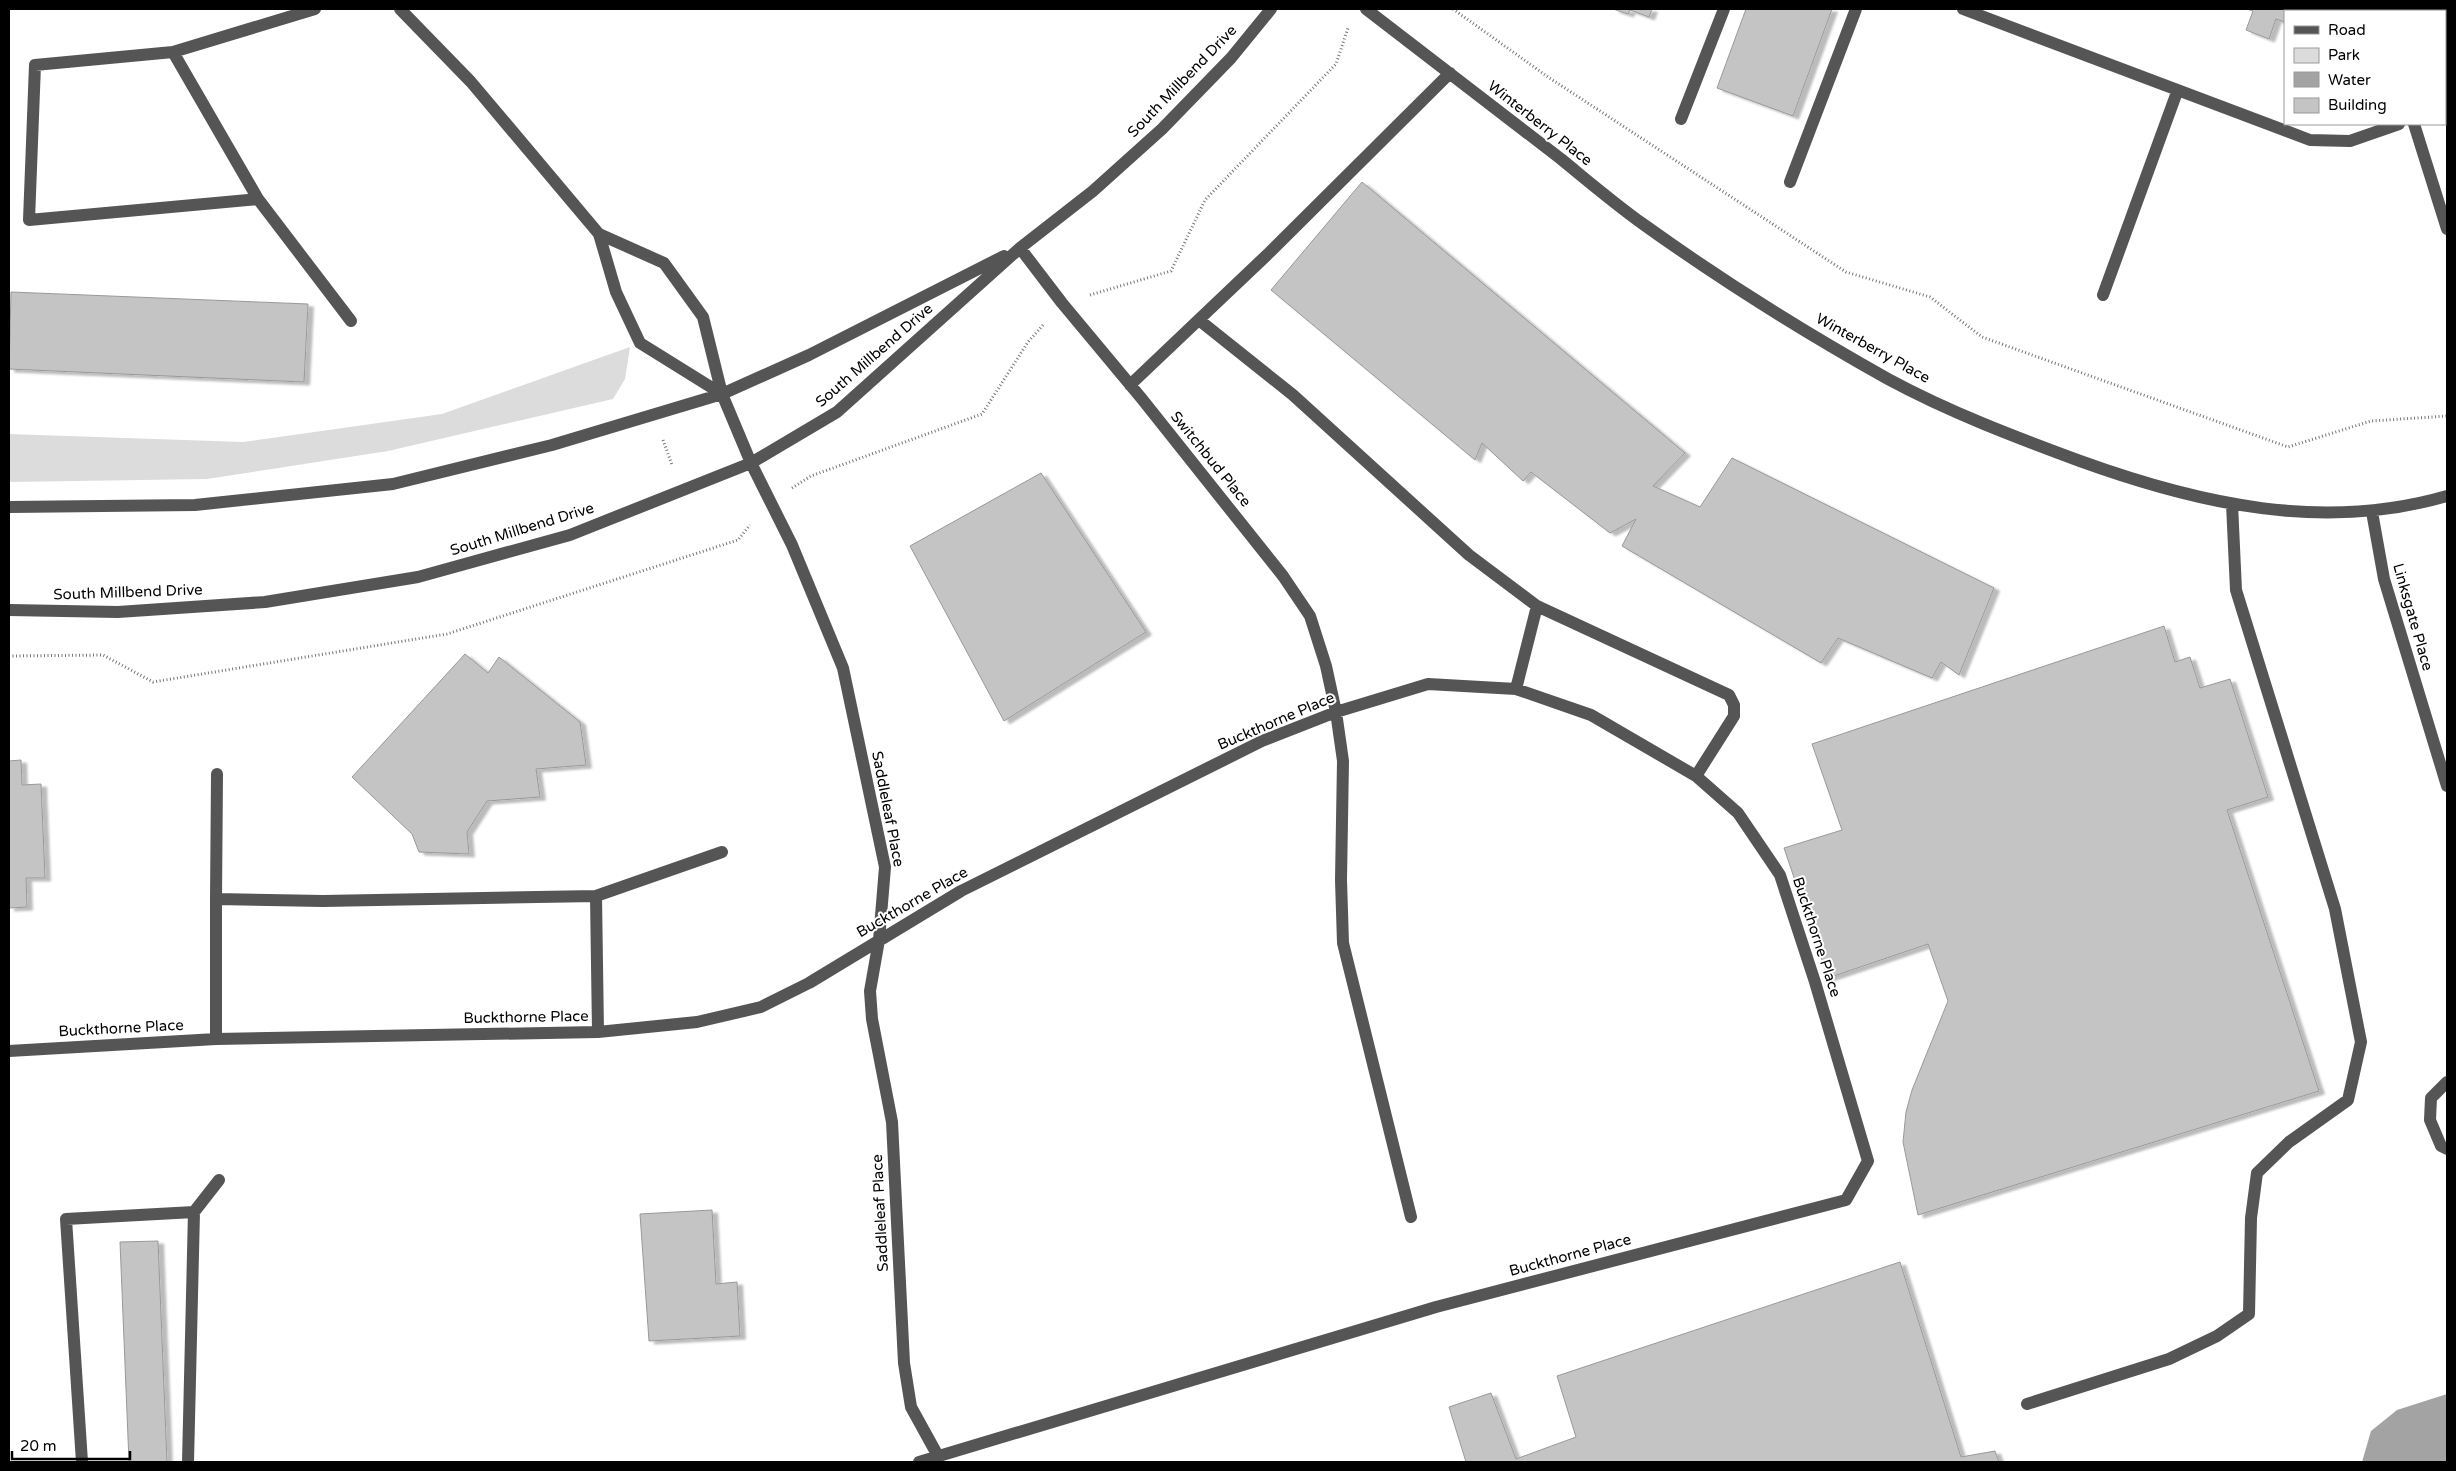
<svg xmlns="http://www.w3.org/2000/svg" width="2456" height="1471" font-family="'Varela Round',sans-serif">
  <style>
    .green { fill: #dcdcdc }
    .water { fill: #a3a3a3 }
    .building { fill: #c4c4c4; stroke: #999; filter: url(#shadow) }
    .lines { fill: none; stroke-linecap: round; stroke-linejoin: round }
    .path { stroke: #777; stroke-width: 3; stroke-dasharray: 1 2.5; stroke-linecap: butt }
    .minor { stroke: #555; stroke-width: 12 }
    .labels { text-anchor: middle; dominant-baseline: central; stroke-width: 4; stroke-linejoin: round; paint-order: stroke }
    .street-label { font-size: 15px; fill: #000; stroke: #fff }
  </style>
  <defs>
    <filter id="shadow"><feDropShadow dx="5.5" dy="3" stdDeviation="1" flood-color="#0004"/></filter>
  </defs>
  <rect width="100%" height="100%" fill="#fff"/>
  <!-- green -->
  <path class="green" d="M 630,347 L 625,379 L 613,399 L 388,451 L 207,479 L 9,482 L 9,434 L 243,442 L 442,414 Z"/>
  <!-- water -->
  <path class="water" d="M 2447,1394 L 2447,1462 L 2362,1462 L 2371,1431 L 2397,1410 Z"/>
  <!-- building -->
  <path class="building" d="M 1613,9 L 1652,9 L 1649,17 L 1630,10 L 1628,14 Z
    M 1746,9 L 1832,9 L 1793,116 L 1717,88 Z
    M 2247,9 L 2349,9 L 2348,11 L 2285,11 L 2285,22 L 2276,19 L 2269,39 L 2246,30 L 2253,11 Z
    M 1362,182 L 1685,453 L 1653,486 L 1700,507 L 1732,458 L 1994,588 L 1959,675 L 1941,662 L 1932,678 L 1838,638 L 1821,663 L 1622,546 L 1636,519 L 1610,533 L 1531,472 L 1523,481 L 1482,443 L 1475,460 L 1271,290 Z
    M 11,292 L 308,304 L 304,382 L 9,369 Z
    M 1041,473 L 1146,632 L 1004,721 L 910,546 Z
    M 2164,626 L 2175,662 L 2190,657 L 2200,688 L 2230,679 L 2268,797 L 2227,810 L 2319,1091 L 1918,1215 L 1903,1142 L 1906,1112 L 1912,1090 L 1948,1001 L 1928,944 L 1828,978 L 1784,848 L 1842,830 L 1812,744 Z
    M 465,654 L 488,673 L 499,657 L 580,722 L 586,765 L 536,769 L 540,797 L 487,801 L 467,832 L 469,854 L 419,852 L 412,834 L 352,777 Z
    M 21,760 L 22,785 L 41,784 L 45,878 L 26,878 L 27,907 L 9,908 L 9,761 Z
    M 712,1210 L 716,1284 L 737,1282 L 740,1336 L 649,1341 L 640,1214 Z
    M 158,1241 L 167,1462 L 129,1462 L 120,1242 Z
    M 1900,1262 L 1961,1457 L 1995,1451 L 1999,1462 L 1466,1462 L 1449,1407 L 1491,1393 L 1516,1459 L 1576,1437 L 1557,1376 Z"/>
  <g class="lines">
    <!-- path -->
    <path class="path" d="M 1453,9 L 1548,77 L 1846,272 L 1930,297 L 1982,337 L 2288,447 L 2371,421 L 2447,416
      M 1090,295 L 1171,271 L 1205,200 L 1336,64 L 1348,28
      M 663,440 L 672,465
      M 792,488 L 811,476 L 982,414 L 1028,342 L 1044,324
      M 9,656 L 103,655 L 153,682 L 447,634 L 738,540 L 750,525"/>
    <!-- minor -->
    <path class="minor" d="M 400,9 L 471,82 L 599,234 L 616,292 L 640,343 L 722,394
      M 1366,9 C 1431,59 1496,109 1561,159 C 1588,181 1615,204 1643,224 C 1721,280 1804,332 1888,379 C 1949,412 2015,437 2080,461 C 2199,504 2323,532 2447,496
      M 1963,9 L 2310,140 L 2350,141 L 2399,124
      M 173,52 L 258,199 L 29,220 L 35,65 L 173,52 L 315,9
      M 2445,108 L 2447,107
      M 1681,119 L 1724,9
      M 2414,124 L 2447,229
      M 1790,182 L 1856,9
      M 258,199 L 351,321
      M 599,234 L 664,263 L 703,317 L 722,394 L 751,463 L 792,545 L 843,668 L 885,867 L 879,940 L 870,991 L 872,1019 L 892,1122 L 904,1363 L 911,1407 L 938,1456
      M 1020,248 L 1062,303 L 1142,399 L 1283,576 L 1310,616 L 1326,666 L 1336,712 L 1343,761 L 1341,880 L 1343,943 L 1411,1217
      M 2103,295 L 2177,92
      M 1199,320 L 1293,395 L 1469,555 L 1537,606 L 1516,689
      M 1130,385 L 1270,252 L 1450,73
      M 9,507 L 195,505 L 393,484 L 552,445 L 722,394 L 809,355 L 1004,256
      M 2372,512 L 2384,579 L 2447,786
      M 1537,606 L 1729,695 L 1734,705 L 1734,716 L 1696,776
      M 9,610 L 118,612 L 265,602 L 418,577 L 570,535 L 751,463 L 837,412 L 1020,248 L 1093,191 L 1162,129 L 1231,58 L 1271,9
      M 217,774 L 216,899 L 323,901 L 596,896
      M 216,899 L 216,1039
      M 598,1032 L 596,896 L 722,852
      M 9,1051 L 216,1039 L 598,1032 L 697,1022 L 761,1007 L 809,983 L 961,891 L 1262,741 L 1336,712 L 1428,684 L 1516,689 L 1591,715 L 1696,776 L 1738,813 L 1780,875 L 1815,982 L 1868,1161 L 1846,1200 L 1436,1307 L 919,1462
      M 2447,1082 L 2431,1098 L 2430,1120 L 2441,1146 L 2447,1149
      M 2027,1404 L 2169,1359 L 2217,1336 L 2249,1314 L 2251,1218 L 2257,1173 L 2289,1142 L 2348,1100 L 2361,1042 L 2335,909 L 2236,590 L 2232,504
      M 82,1462 L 66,1219 L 194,1212
      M 188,1462 L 194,1212 L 219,1180"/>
  </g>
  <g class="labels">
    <!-- street labels -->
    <g class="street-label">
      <text transform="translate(1182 81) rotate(-46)">South Millbend Drive</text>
      <text transform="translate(1540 123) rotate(38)">Winterberry Place</text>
      <text transform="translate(1873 348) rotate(29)">Winterberry Place</text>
      <text transform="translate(874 355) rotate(-41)">South Millbend Drive</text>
      <text transform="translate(1211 459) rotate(51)">Switchbud Place</text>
      <text transform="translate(522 529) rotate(-17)">South Millbend Drive</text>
      <text transform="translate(128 592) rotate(-2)">South Millbend Drive</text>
      <text transform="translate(2413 617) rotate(74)">Linksgate Place</text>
      <text transform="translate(1276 721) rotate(-23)">Buckthorne Place</text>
      <text transform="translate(888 809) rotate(79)">Saddleleaf Place</text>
      <text transform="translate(912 902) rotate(-30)">Buckthorne Place</text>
      <text transform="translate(1817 937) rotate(72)">Buckthorne Place</text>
      <text transform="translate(526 1017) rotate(-1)">Buckthorne Place</text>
      <text transform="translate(121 1028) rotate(-3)">Buckthorne Place</text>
      <text transform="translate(880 1213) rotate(-93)">Saddleleaf Place</text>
      <text transform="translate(1570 1255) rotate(-15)">Buckthorne Place</text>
    </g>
  </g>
  <!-- border -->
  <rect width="2456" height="1471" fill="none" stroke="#000000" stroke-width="20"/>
  <!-- legend -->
  <rect x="2284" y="10" width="162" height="115" fill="#ffffff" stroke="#999999"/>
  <rect x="2294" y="26" width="25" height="8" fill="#555555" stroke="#999999"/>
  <text x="2328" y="35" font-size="15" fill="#000000">Road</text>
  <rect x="2294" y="48" width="25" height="15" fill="#dcdcdc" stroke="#999999"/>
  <text x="2328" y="60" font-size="15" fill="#000000">Park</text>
  <rect x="2294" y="72" width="25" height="15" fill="#a3a3a3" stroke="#999999"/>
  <text x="2328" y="85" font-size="15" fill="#000000">Water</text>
  <rect x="2294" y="98" width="25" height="15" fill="#c4c4c4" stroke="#999999"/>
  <text x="2328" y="110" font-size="15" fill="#000000">Building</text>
  <!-- scale -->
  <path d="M12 1451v8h118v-8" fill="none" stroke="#000000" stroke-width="2.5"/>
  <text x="20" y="1451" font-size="15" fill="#000000" stroke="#ffffff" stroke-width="4" paint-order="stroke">20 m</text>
</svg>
